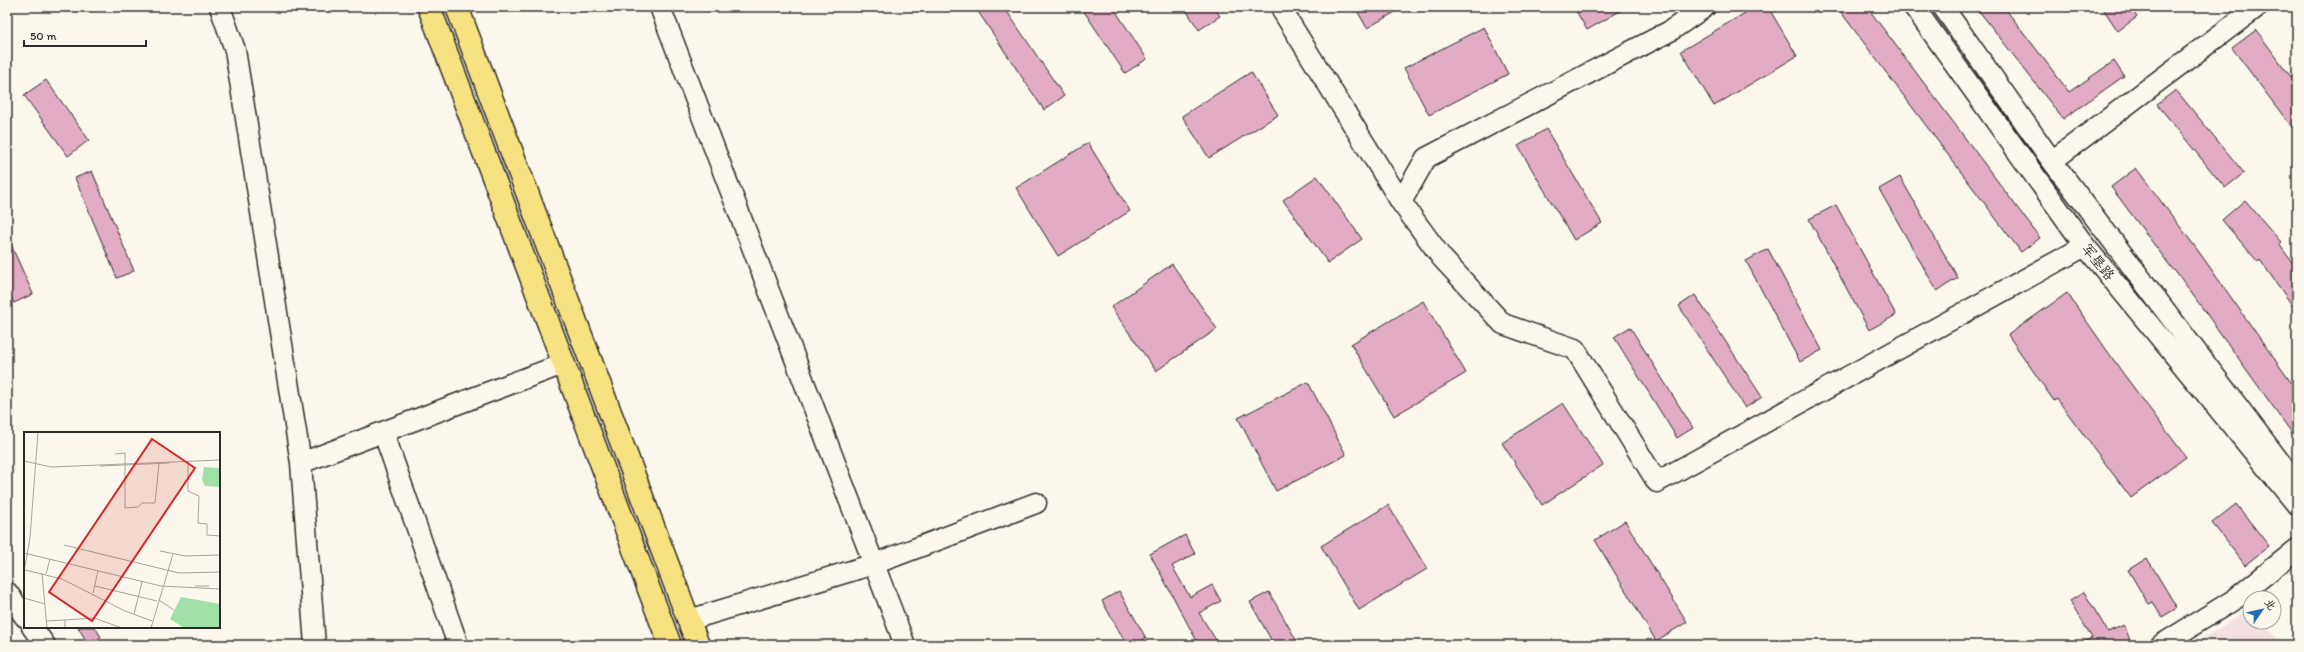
<svg xmlns="http://www.w3.org/2000/svg" width="2304" height="652" font-family="Itim,'LXGW WenKai TC',sans-serif">
  <style>
    .built { fill: #f4e0e0 }
    .building { fill: #e2acc5; stroke: #2b2b2b }
    .lines { fill: none; stroke-linecap: round; stroke-linejoin: round }
    .minor-casing { stroke: #2b2b2b; stroke-width: 23 }
    .major-casing { stroke: #2b2b2b; stroke-width: 25 }
    .minor { stroke: #fbf7ec; stroke-width: 20 }
    .major { stroke: #f7e281; stroke-width: 22 }
    .labels { text-anchor: middle; dominant-baseline: central; stroke-width: 3.5; stroke-linejoin: round; paint-order: stroke }
    .street-label { font-size: 14px; fill: #2b2b2b; stroke: #fbf7ec }
    .inset-road { fill: none; stroke: #a8a59f; stroke-width: 1 }
    .view { fill: #d62828; fill-opacity: 0.15; stroke: #d62828; stroke-width: 2 }
    .inset-edge { fill: none; stroke: #2b2b2b; stroke-width: 2 }
  </style>
  <rect width="100%" height="100%" fill="#fbf7ec"/>
  <filter id="ink" filterUnits="userSpaceOnUse"><feTurbulence type="fractalNoise" baseFrequency=".025" numOctaves="2"/><feDisplacementMap in="SourceGraphic" scale="8" xChannelSelector="R" yChannelSelector="G"/><feConvolveMatrix kernelMatrix="1 2 1 2 8 2 1 2 1" color-interpolation-filters="sRGB"/></filter>
  <g filter="url(#ink)">
    <!-- built -->
    <path class="built" d="M 2250,609 L 2250,622 L 2264,622 L 2282,645 L 2191,645 Z"/>
    <!-- building -->
    <path class="building" d="M 975,7 L 1004,7 L 1064,96 L 1044,110 Z
      M 1081,7 L 1113,7 L 1147,59 L 1125,73 Z
      M 1184,7 L 1214,7 L 1220,16 L 1199,30 Z
      M 1355,7 L 1404,7 L 1367,28 Z
      M 1574,7 L 1627,7 L 1587,30 Z
      M 1755,7 L 1768,7 L 1797,56 L 1714,106 L 1681,51 Z
      M 1837,7 L 1867,7 L 2040,238 L 2021,252 Z
      M 1976,7 L 2004,7 L 2069,92 L 2114,61 L 2124,76 L 2063,119 Z
      M 2102,7 L 2130,7 L 2137,17 L 2118,31 Z
      M 1484,27 L 1508,74 L 1429,115 L 1404,68 Z
      M 2256,30 L 2297,85 L 2297,134 L 2232,48 Z
      M 1251,72 L 1278,115 L 1209,158 L 1182,116 Z
      M 46,80 L 89,140 L 68,156 L 24,95 Z
      M 2176,90 L 2244,173 L 2225,188 L 2157,104 Z
      M 1546,129 L 1602,223 L 1574,240 L 1518,146 Z
      M 1088,143 L 1130,211 L 1058,256 L 1016,188 Z
      M 2136,168 L 2199,252 L 2297,391 L 2297,440 L 2175,270 L 2174,271 L 2111,187 Z
      M 92,171 L 134,271 L 117,278 L 75,178 Z
      M 1317,176 L 1362,239 L 1328,263 L 1283,200 Z
      M 1900,177 L 1958,278 L 1937,291 L 1879,189 Z
      M 2245,200 L 2281,242 L 2279,244 L 2297,269 L 2297,312 L 2260,260 L 2258,262 L 2222,220 Z
      M 1836,205 L 1896,315 L 1869,330 L 1809,219 Z
      M 7,236 L 33,294 L 14,303 L 7,288 Z
      M 1768,249 L 1822,350 L 1800,362 L 1746,261 Z
      M 1172,264 L 1217,329 L 1156,371 L 1111,307 Z
      M 2067,293 L 2122,372 L 2186,457 L 2131,498 L 2057,399 L 2054,401 L 2008,335 Z
      M 1695,295 L 1762,397 L 1745,408 L 1679,306 Z
      M 1423,301 L 1466,373 L 1394,416 L 1351,344 Z
      M 1630,327 L 1693,428 L 1677,438 L 1614,337 Z
      M 1308,382 L 1346,455 L 1276,491 L 1238,418 Z
      M 1563,403 L 1603,465 L 1542,505 L 1502,443 Z
      M 2236,504 L 2269,546 L 2245,565 L 2212,523 Z
      M 1388,505 L 1427,569 L 1359,610 L 1321,546 Z
      M 1625,521 L 1687,622 L 1656,641 L 1595,540 Z
      M 1185,535 L 1195,554 L 1172,566 L 1190,597 L 1212,585 L 1221,601 L 1199,613 L 1219,645 L 1199,645 L 1150,554 Z
      M 2147,558 L 2177,608 L 2162,617 L 2153,603 L 2149,605 L 2128,570 Z
      M 1119,591 L 1146,638 L 1134,645 L 1127,645 L 1102,601 Z
      M 1269,592 L 1299,645 L 1274,645 L 1250,602 Z
      M 2084,592 L 2108,632 L 2124,625 L 2130,640 L 2119,645 L 2077,645 L 2092,638 L 2070,601 Z
      M 78,627 L 95,627 L 101,637 L 88,644 Z"/>
    <g class="lines">
      <!-- minor casing -->
      <g class="minor-casing">
        <path id="minor" d="M 220,7 L 235,50 L 301,463 L 315,645
          M 660,7 L 905,645
          M 1705,7 L 1670,31 L 1426,158 L 1401,202 L 1442,258 L 1503,324 L 1575,349 L 1657,482 L 2085,246
          M 1914,7 L 2085,246 L 2297,505
          M 1943,7 L 2052,161 L 2289,474
          M 1283,12 L 1401,202
          M 2052,161 L 2257,7
          M 384,434 L 458,645
          M 301,463 L 563,364
          M 7,592 L 25,617
          M 689,620 L 874,564 L 1036,503
          M 32,627 L 45,645
          M 2161,645 L 2235,599 L 2297,549"/>
      </g>
      <!-- major casing -->
      <g class="major-casing">
        <path id="major" d="M 429,7 L 670,645
          M 457,7 L 698,645"/>
      </g>
      <!-- minor -->
      <use href="#minor" class="minor"/>
      <!-- major -->
      <use href="#major" class="major"/>
    </g>
  </g>
  <g class="labels">
    <!-- street labels -->
    <g class="street-label">
      <text transform="translate(2098 262) rotate(51)">军垦路</text>
    </g>
  </g>
  <!-- overview -->
  <g transform="translate(24 432)">
    <rect width="196" height="196" fill="#fbf7ec"/>
    <path d="M 180,35 L 196,36 L 196,55 L 181,54 L 178,48 ZM 157,165 L 196,172 L 196,196 L 160,196 L 146,187 Z" fill="#a1e0a8"/>
    <path class="inset-road" d="M 91,22 L 101,21 L 101,76 L 114,75 L 118,71 L 131,71 L 135,32M 0,29 L 27,35 L 196,28M 164,29 L 164,59 L 175,64 L 174,91 L 183,92 L 183,103 L 196,104M 76,34 L 145,31M 40,113 L 155,141 L 196,140M 136,119 L 161,124 L 196,123M 0,121 L 137,154 L 196,157M 1,138 L 38,147 L 101,179 L 128,189M 0,140 L 6,106 L 14,0M 18,141 L 23,196M 22,142 L 26,127M 71,154 L 133,169M 171,154 L 185,154M 69,161 L 74,139M 0,166 L 21,172M 135,168 L 150,178M 110,182 L 118,150M 41,188 L 70,186 L 98,196M 22,189 L 41,188 L 41,196M 127,196 L 149,122"/>
    <path class="view" d="M 128,7 L 171,36 L 68,189 L 25,160 Z"/>
    <rect width="196" height="196" class="inset-edge"/>
  </g>
  <!-- margin -->
  <rect width="2304" height="652" fill="none" stroke="#fbf7ec" stroke-width="24"/>
  <rect x="12" y="12" width="2280" height="628" fill="none" stroke="#2b2b2b" stroke-width="1.5" filter="url(#ink)"/>
  <!-- north arrow -->
  <g transform="translate(2262 610) rotate(56)"><circle r="19" fill="#fbf7ec" stroke="#a8a59f"/>
  <path d="M0-3L7 15L0 10L-7 15Z" fill="#1f6fb2"/>
  <text y="-6" font-size="11" font-weight="bold" text-anchor="middle" fill="#2b2b2b">北</text>
  </g>
  <!-- scale -->
  <path d="M24 40v6h122v-6" fill="none" stroke="#2b2b2b" stroke-width="2"/>
  <text x="30" y="40" font-size="12" fill="#2b2b2b" stroke="#fbf7ec" stroke-width="3" paint-order="stroke">50 m</text>
</svg>
